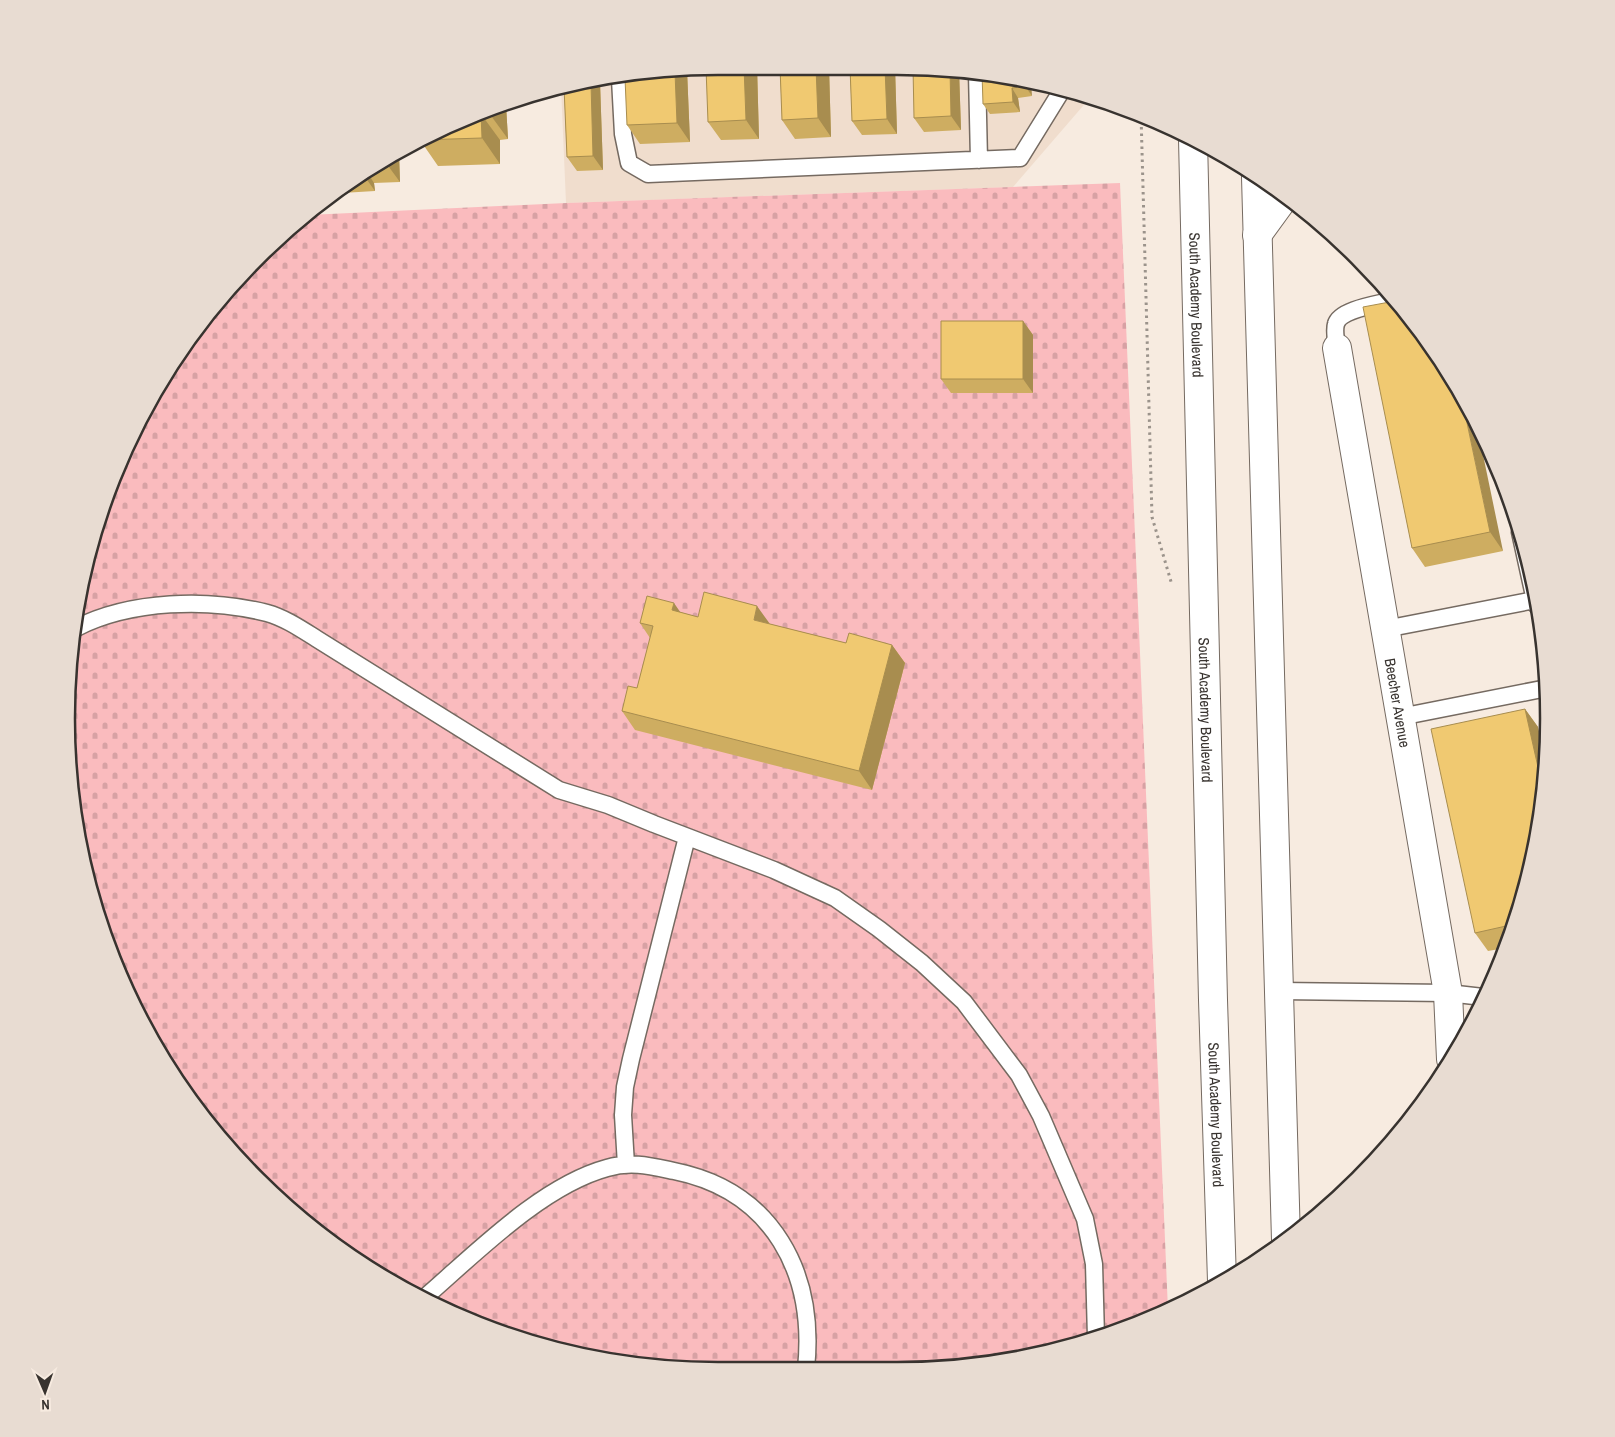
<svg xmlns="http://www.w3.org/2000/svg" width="1615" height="1437" font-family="'Archivo Narrow',sans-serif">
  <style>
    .built { fill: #f0ddcd }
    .cemetery { fill: url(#cemetery-stones) }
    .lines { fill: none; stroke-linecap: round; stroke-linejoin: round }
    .lane-casing { stroke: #756a61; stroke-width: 19 }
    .street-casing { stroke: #756a61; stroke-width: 30 }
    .highway-casing { stroke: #756a61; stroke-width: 30 }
    .path { stroke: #9b938b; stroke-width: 3; stroke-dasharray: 2.5 4; stroke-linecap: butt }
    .lane { stroke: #fff; stroke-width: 16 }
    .street { stroke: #fff; stroke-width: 28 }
    .highway { stroke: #fff; stroke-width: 28 }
    .wall { fill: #cead61 }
    .shaded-wall { fill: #a88d4f }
    .building { fill: #f0c971; stroke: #a88d4f }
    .labels { text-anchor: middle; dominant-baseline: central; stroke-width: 5; stroke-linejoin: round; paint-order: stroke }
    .street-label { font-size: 15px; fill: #38332f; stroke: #f7ebe0 }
    .rim { fill: none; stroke: #38332f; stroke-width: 2.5 }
  </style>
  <defs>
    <pattern id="cemetery-stones" width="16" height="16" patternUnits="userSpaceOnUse" patternTransform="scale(1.25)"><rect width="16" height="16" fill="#fabbbe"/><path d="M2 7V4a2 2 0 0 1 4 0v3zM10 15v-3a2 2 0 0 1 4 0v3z" fill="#d7a1a4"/></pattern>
  </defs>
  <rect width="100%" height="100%" fill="#f7ebe0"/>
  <!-- built -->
  <path class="built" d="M 719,66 L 939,68 L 1023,79 L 1089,99 L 1013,187 L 566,203 L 561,87 Z"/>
  <!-- cemetery -->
  <path class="cemetery" d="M 1120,183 L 1168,1310 L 1066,1348 L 939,1369 L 676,1369 L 549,1348 L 430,1304 L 321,1236 L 228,1148 L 134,1007 L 89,888 L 68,761 L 79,592 L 116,469 L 201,322 L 289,228 L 308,215 L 566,203 Z"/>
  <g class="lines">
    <!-- lane casing -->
    <g class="lane-casing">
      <path id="lane" d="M 977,73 L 979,160
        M 620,79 L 623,134 L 629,163 L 648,174 L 1020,158 L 1062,90
        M 1337,348 C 1336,341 1334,330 1336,324 C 1340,309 1380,304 1394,300
        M 1520,532 L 1536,605
        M 76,628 C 131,600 208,598 267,613 C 285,618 301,629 317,639 L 559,790 L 608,805 L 654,824 L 774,870 L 835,898 L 879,929 L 922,963 L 964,1002 L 1019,1075 L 1041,1116 L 1085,1219 L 1094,1264 L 1096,1337
        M 1385,629 L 1535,600
        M 1400,717 L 1547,688
        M 1279,991 L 1448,993 L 1483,997
        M 626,1165 L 623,1115 L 625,1087 L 631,1059 L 687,837
        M 423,1299 C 474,1255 541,1186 607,1168 C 631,1161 650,1166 674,1171 C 773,1191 816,1273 806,1369"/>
    </g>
    <!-- street casing -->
    <g class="street-casing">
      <g id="street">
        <path d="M 1257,235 L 1284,198"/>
        <path id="s1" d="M 1337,348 L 1448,993 L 1451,1059"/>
      </g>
    </g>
    <!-- highway casing -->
    <g class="highway-casing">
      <g id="highway">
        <path id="s2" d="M 1193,139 L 1213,1000 L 1222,1281"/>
        <path d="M 1256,177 L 1286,1240"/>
      </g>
    </g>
    <!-- path -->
    <path class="path" d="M 1141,114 L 1152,517 L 1172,585"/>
    <!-- lane -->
    <use href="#lane" class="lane"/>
    <!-- street -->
    <use href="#street" class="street"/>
    <!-- highway -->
    <use href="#highway" class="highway"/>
  </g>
  <!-- wall -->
  <path class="wall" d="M 718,66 L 757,66 L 759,139 L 721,140 L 708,122 Z
    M 780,67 L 829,67 L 831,137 L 795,139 L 782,120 Z
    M 850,67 L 895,67 L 897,134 L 862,135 L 852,121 Z
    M 939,68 L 959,70 L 961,130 L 924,132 L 914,118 Z
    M 687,70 L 690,142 L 640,144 L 627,125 Z
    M 1023,79 L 1032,96 L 1018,98 L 1020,112 L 990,114 L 983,104 Z
    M 600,82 L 603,170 L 577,171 L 567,157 L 564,87 Z
    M 506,105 L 508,139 L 500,140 L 500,164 L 438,166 L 420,140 L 430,134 Z
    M 399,154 L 400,182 L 374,183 L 375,191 L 342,193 Z
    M 1395,301 L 1503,551 L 1425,567 L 1412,548 Z
    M 1023,321 L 1033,335 L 1033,393 L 951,393 L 941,379 Z
    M 680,612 L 698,617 L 770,624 L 846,643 L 892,645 L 905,663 L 872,790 L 635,730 L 622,711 L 637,688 L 650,638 L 640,623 Z
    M 1525,709 L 1538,727 L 1543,803 L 1514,928 L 1505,948 L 1488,951 L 1475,933 Z"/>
  <!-- shaded-wall -->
  <path class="shaded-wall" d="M 744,66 L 757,66 L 759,139 L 746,120 Z
    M 816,67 L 829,67 L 831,137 L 818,118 Z
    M 885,67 L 895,67 L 897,134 L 887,119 Z
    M 950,69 L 959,70 L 961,130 L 951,116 Z
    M 687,70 L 690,142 L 677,123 L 675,72 Z
    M 1025,79 L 1031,81 L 1032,96 L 1025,86 Z
    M 600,82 L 603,170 L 593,156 L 591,83 Z
    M 1012,88 L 1018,98 L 1020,112 L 1013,102 Z
    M 506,105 L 508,139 L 489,113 L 489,111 Z
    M 481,114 L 500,140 L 500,164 L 482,138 Z
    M 399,154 L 400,182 L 386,163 Z
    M 369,175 L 374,183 L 375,191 L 365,177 Z
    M 1023,321 L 1033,335 L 1033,393 L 1023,379 Z
    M 1462,399 L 1476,421 L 1503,551 L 1490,532 Z
    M 674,603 L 687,622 L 672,610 Z
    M 757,606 L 770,624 L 754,620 Z
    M 892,645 L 905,663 L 872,790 L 859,771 Z
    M 1525,709 L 1538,727 L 1545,757 L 1544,794 Z"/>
  <!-- building -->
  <path class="building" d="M 718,66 L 744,66 L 746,120 L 708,122 L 706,68 Z
    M 780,67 L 816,67 L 818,118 L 782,120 Z
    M 850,67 L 885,67 L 887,119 L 852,121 Z
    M 913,67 L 939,68 L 950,69 L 951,116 L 914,118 Z
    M 675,72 L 677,123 L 627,125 L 625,78 Z
    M 982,73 L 1025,79 L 1025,86 L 1012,88 L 1013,102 L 983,104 Z
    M 591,83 L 593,156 L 567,157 L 564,87 Z
    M 481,114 L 482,138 L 420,140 L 430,134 Z
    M 1395,301 L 1414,321 L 1462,399 L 1490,532 L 1412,548 L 1363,307 Z
    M 941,321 L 1023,321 L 1023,379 L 941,379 Z
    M 704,592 L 757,606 L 754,620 L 846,643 L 849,633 L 892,645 L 859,771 L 622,711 L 628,686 L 637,688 L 653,626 L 640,623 L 647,596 L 674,603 L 672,610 L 698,617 Z
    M 1525,709 L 1544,794 L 1543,803 L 1515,924 L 1475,933 L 1431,729 Z"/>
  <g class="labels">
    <!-- street labels -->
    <g class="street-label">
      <text stroke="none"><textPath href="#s2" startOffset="166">South Academy Boulevard</textPath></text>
      <text stroke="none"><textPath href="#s1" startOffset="360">Beecher Avenue</textPath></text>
      <text stroke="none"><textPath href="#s2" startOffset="571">South Academy Boulevard</textPath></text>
      <text stroke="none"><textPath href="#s2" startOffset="976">South Academy Boulevard</textPath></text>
    </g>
  </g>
  <!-- crop -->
  <path d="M0 0H1615V1437H0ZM718 75H897A643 643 0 0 1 1540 718V719A643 643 0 0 1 897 1362H718A643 643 0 0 1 75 719V718A643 643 0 0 1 718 75Z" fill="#e8dcd2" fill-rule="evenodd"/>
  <path class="rim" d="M718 75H897A643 643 0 0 1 1540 718V719A643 643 0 0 1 897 1362H718A643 643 0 0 1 75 719V718A643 643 0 0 1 718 75Z"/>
  <!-- north arrow -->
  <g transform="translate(45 1392) rotate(178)" stroke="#f7ebe0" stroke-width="4" paint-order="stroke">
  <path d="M0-4L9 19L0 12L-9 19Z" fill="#38332f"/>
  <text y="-8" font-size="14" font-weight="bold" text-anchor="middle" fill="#38332f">N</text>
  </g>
</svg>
